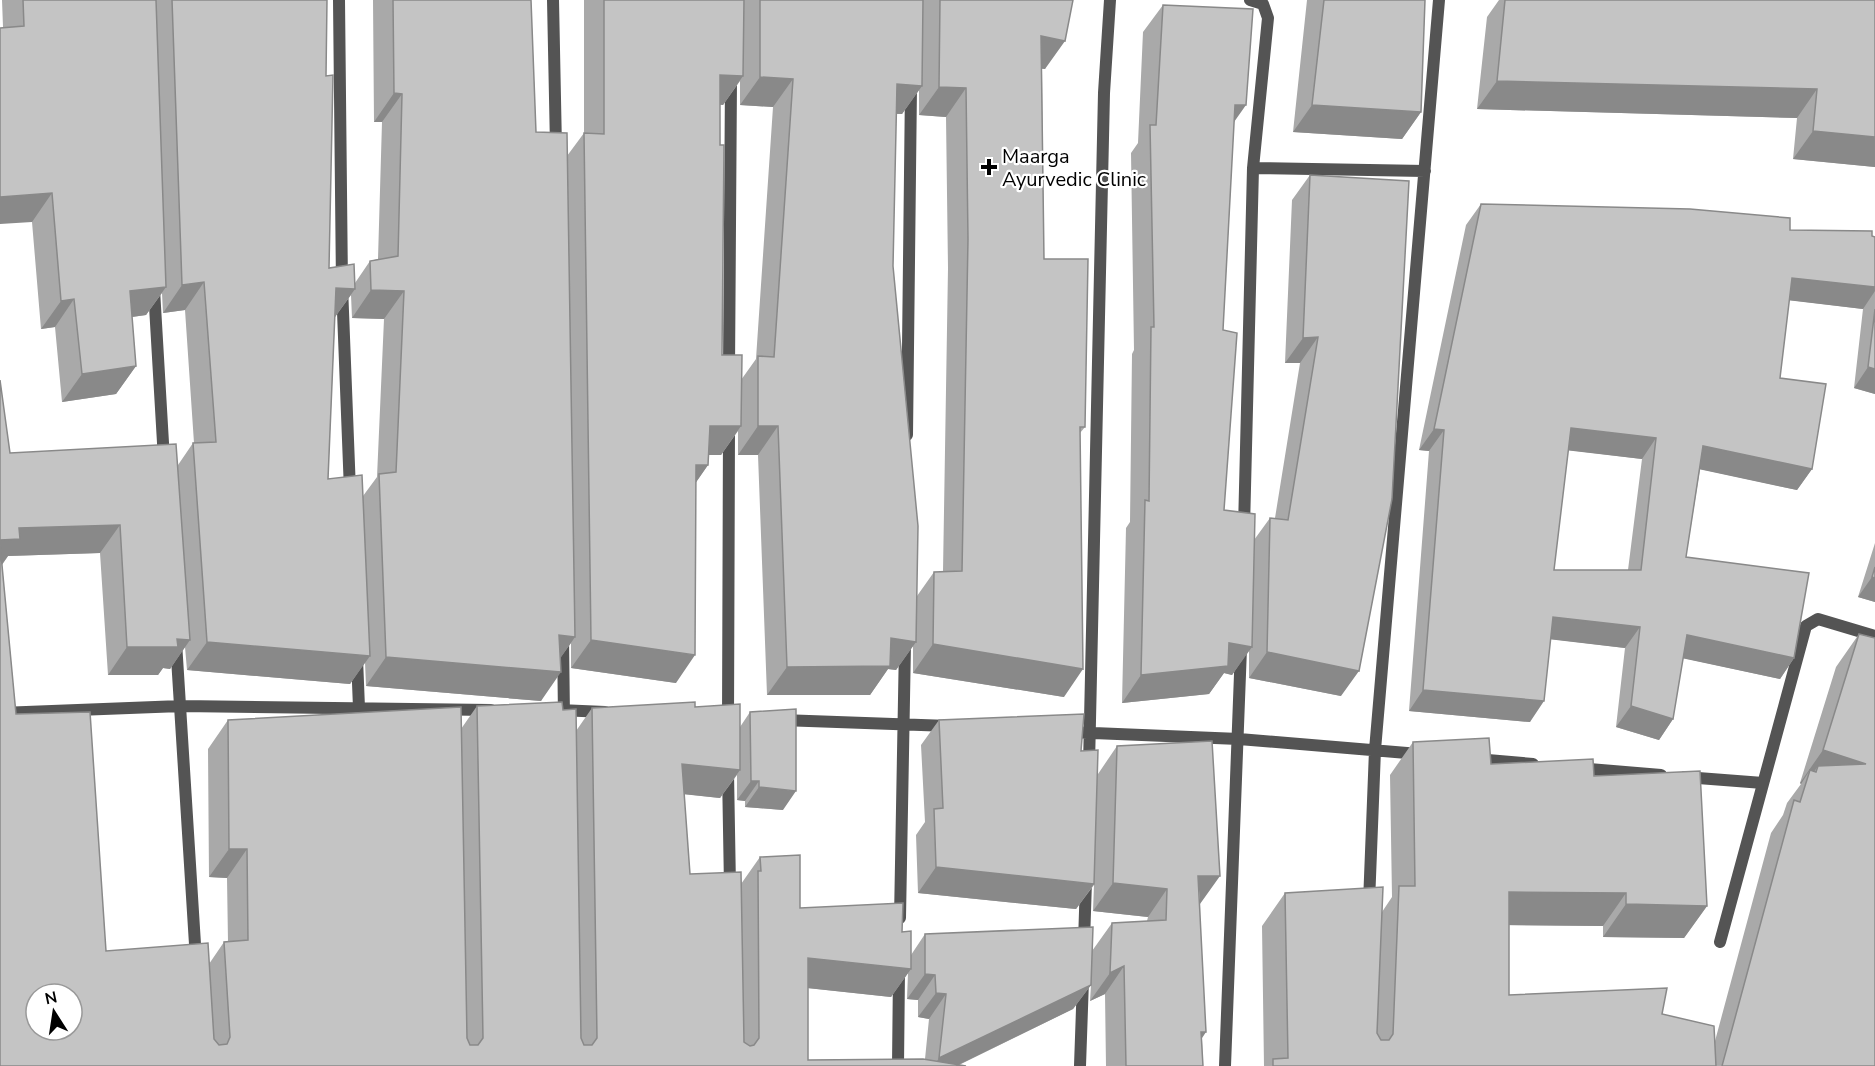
<svg xmlns="http://www.w3.org/2000/svg" width="1875" height="1066" font-family="'Nunito Sans',sans-serif">
  <style>
    .lines { fill: none; stroke-linecap: round; stroke-linejoin: round }
    .minor { stroke: #545454; stroke-width: 12 }
    .wall { fill: #a9a9a9; fill-rule: evenodd }
    .shaded-wall { fill: #898989 }
    .building { fill: #c4c4c4; stroke: #898989; stroke-width: 1.5; fill-rule: evenodd }
    .poi-dot { fill: #000; stroke: #fff; stroke-width: 2 }
    .labels { text-anchor: middle; dominant-baseline: central; stroke-width: 4.5; stroke-linejoin: round; paint-order: stroke }
    .poi-label { font-size: 20px; fill: #000; stroke: #fff; text-anchor: start }
  </style>
  <rect width="100%" height="100%" fill="#fff"/>
  <g class="lines">
    <!-- minor -->
    <path class="minor" d="M 339,0 L 342,286 L 350,491
      M 553,0 L 556,147
      M 1253,168 L 1425,171
      M 154,289 L 164,460
      M 729,371 L 731,79
      M 907,435 L 911,86
      M 1244,528 L 1253,168 L 1268,18 L 1263,4 L 1250,0
      M 563,638 L 564,717
      M 176,642 L 196,960
      M 357,658 L 359,708
      M 559,710 L 605,712
      M 0,713 L 181,706 L 491,710
      M 781,720 L 949,726
      M 728,722 L 729,427
      M 1069,732 L 1239,739 L 1419,754
      M 1476,759 L 1533,764
      M 1089,765 L 1104,93 L 1110,0
      M 1577,768 L 1661,775
      M 728,772 L 730,887
      M 1685,777 L 1763,783
      M 1369,903 L 1375,750 L 1439,0
      M 900,918 L 905,644
      M 1084,942 L 1086,881
      M 1720,942 L 1806,626 L 1818,619 L 1875,636
      M 898,1066 L 899,971
      M 1080,1066 L 1083,980
      M 1225,1066 L 1241,648"/>
  </g>
  <!-- wall -->
  <path class="wall" d="M 2,0 L 327,0 L 326,76 L 329,268 L 355,283 L 370,261 L 378,259 L 382,122 L 374,122 L 373,0 L 531,0 L 536,132 L 567,156 L 584,133 L 584,0 L 1073,0 L 1045,69 L 1042,69 L 1044,259 L 1085,427 L 1080,433 L 1064,697 L 913,673 L 913,646 L 896,670 L 888,669 L 870,695 L 767,695 L 758,455 L 738,455 L 738,431 L 721,455 L 709,455 L 708,465 L 696,482 L 676,683 L 571,668 L 571,643 L 560,658 L 541,701 L 366,686 L 365,662 L 350,684 L 187,670 L 185,647 L 170,669 L 163,668 L 158,675 L 108,675 L 100,553 L 8,556 L 2,565 L 16,714 L 106,951 L 209,964 L 224,942 L 228,942 L 227,878 L 209,877 L 208,749 L 228,720 L 461,729 L 477,706 L 563,710 L 576,731 L 592,708 L 695,707 L 740,727 L 750,712 L 783,810 L 745,807 L 745,801 L 737,800 L 737,775 L 720,798 L 684,794 L 690,874 L 741,884 L 760,857 L 800,908 L 902,932 L 911,955 L 925,934 L 1092,951 L 1112,923 L 1147,921 L 1148,917 L 1093,911 L 1094,885 L 1076,909 L 918,893 L 916,835 L 925,822 L 921,745 L 939,720 L 1081,751 L 1098,774 L 1117,746 L 1200,904 L 1202,1039 L 1203,1066 L 1106,1066 L 1105,994 L 1090,1001 L 1091,985 L 1073,1009 L 959,1065 L 0,1066 L 0,380 L 10,453 L 178,465 L 193,443 L 194,443 L 185,310 L 163,313 L 162,293 L 146,315 L 132,317 L 136,366 L 116,394 L 62,402 L 55,327 L 41,329 L 32,222 L 3,27 ZM 740,81 L 740,105 L 773,107 L 756,359 L 741,380 L 722,355 L 720,104 L 723,105 ZM 919,90 L 919,115 L 946,117 L 948,268 L 943,572 L 934,572 L 917,596 L 893,266 L 896,114 L 902,114 ZM 351,295 L 352,318 L 384,319 L 377,477 L 363,496 L 328,479 L 335,317 ZM 908,973 L 907,999 L 918,1000 L 918,1017 L 929,1019 L 925,1059 L 808,1060 L 808,988 L 891,997 Z
    M 1307,0 L 1425,0 L 1421,112 L 1402,139 L 1293,132 Z
    M 1499,0 L 1875,0 L 1875,167 L 1793,159 L 1797,118 L 1477,109 L 1487,17 Z
    M 1163,5 L 1234,123 L 1223,330 L 1224,510 L 1254,540 L 1270,518 L 1275,518 L 1300,363 L 1285,363 L 1292,200 L 1310,175 L 1341,696 L 1249,678 L 1249,650 L 1232,675 L 1224,673 L 1209,694 L 1122,703 L 1126,528 L 1130,522 L 1132,354 L 1134,350 L 1131,153 L 1138,143 L 1143,32 Z
    M 1481,204 L 1875,237 L 1875,394 L 1854,388 L 1863,309 L 1789,300 L 1780,378 L 1812,469 L 1797,490 L 1700,469 L 1686,557 L 1794,658 L 1780,679 L 1683,658 L 1673,719 L 1659,740 L 1616,727 L 1625,648 L 1551,639 L 1530,722 L 1409,711 L 1429,451 L 1419,450 L 1466,225 ZM 1568,450 L 1642,459 L 1628,570 L 1554,570 Z
    M 1875,543 L 1875,602 L 1858,597 Z
    M 1859,634 L 1875,1066 L 1264,1066 L 1262,926 L 1285,893 L 1382,912 L 1392,897 L 1390,775 L 1413,742 L 1491,764 L 1594,776 L 1707,906 L 1684,938 L 1603,937 L 1603,926 L 1509,925 L 1509,995 L 1662,1014 L 1715,1041 L 1771,833 L 1783,815 L 1787,803 L 1801,784 L 1800,783 L 1836,667 Z"/>
  <!-- shaded-wall -->
  <path class="shaded-wall" d="M 1041,36 L 1065,41 L 1045,69 L 1021,65 Z
    M 720,75 L 743,76 L 723,105 L 700,103 Z
    M 760,77 L 793,79 L 773,107 L 740,105 Z
    M 1497,81 L 1817,89 L 1797,118 L 1477,109 Z
    M 897,84 L 922,86 L 902,114 L 877,113 Z
    M 939,87 L 966,88 L 946,117 L 919,115 Z
    M 394,93 L 402,94 L 382,122 L 374,122 Z
    M 1235,105 L 1246,105 L 1227,132 Z
    M 1312,105 L 1421,112 L 1402,139 L 1293,132 Z
    M 1813,131 L 1875,137 L 1875,167 L 1793,159 Z
    M 52,193 L 32,222 L 0,224 L 0,197 Z
    M 1792,278 L 1875,287 L 1875,291 L 1863,309 L 1777,299 Z
    M 204,282 L 185,310 L 163,313 L 182,285 Z
    M 166,287 L 146,315 L 110,320 L 130,291 Z
    M 336,288 L 355,289 L 335,317 Z
    M 371,290 L 404,291 L 384,319 L 352,318 Z
    M 74,299 L 55,327 L 41,329 L 61,301 Z
    M 1318,337 L 1300,363 L 1285,363 L 1303,338 Z
    M 136,366 L 116,394 L 62,402 L 82,374 Z
    M 1868,367 L 1875,369 L 1875,394 L 1854,388 Z
    M 710,426 L 741,426 L 721,455 L 690,455 Z
    M 758,426 L 778,426 L 758,455 L 738,455 Z
    M 1571,428 L 1656,438 L 1642,459 L 1556,449 Z
    M 1434,429 L 1444,430 L 1429,451 L 1419,450 Z
    M 1703,446 L 1812,469 L 1797,490 L 1689,467 Z
    M 696,465 L 708,465 L 688,494 Z
    M 120,525 L 100,553 L 8,556 L 0,567 L 0,540 L 19,528 Z
    M 1872,577 L 1875,578 L 1875,602 L 1858,597 Z
    M 1553,617 L 1640,627 L 1625,648 L 1539,638 Z
    M 559,635 L 575,637 L 555,666 Z
    M 1687,635 L 1794,658 L 1780,679 L 1672,656 Z
    M 891,638 L 916,642 L 896,670 L 888,669 L 870,695 L 767,695 L 787,667 Z
    M 177,639 L 190,640 L 170,669 L 163,668 L 158,675 L 108,675 L 127,647 Z
    M 591,640 L 695,655 L 676,683 L 571,668 Z
    M 207,642 L 370,656 L 350,684 L 187,670 Z
    M 1229,643 L 1252,647 L 1232,675 L 1224,673 L 1209,694 L 1122,703 L 1141,675 Z
    M 933,644 L 1083,669 L 1064,697 L 913,673 Z
    M 1267,652 L 1359,671 L 1341,696 L 1249,678 Z
    M 386,657 L 561,672 L 541,701 L 366,686 Z
    M 1423,690 L 1544,701 L 1530,722 L 1409,711 Z
    M 1631,706 L 1673,719 L 1659,740 L 1616,727 Z
    M 1823,750 L 1866,764 L 1816,772 L 1818,766 L 1807,782 L 1810,770 L 1801,784 L 1800,783 Z
    M 682,764 L 740,770 L 720,798 L 663,792 Z
    M 751,781 L 759,781 L 745,801 L 737,800 Z
    M 759,787 L 796,791 L 783,810 L 745,807 Z
    M 229,849 L 247,849 L 227,878 L 209,877 Z
    M 936,867 L 1094,884 L 1076,909 L 918,893 Z
    M 1198,876 L 1220,876 L 1200,904 Z
    M 1113,883 L 1167,889 L 1148,917 L 1093,911 Z
    M 1509,892 L 1626,893 L 1603,926 L 1486,925 Z
    M 1626,904 L 1707,906 L 1684,938 L 1603,937 Z
    M 808,958 L 911,969 L 891,997 L 788,986 Z
    M 1124,966 L 1105,994 L 1090,1001 L 1110,973 Z
    M 925,974 L 935,975 L 918,1000 L 907,999 Z
    M 1091,985 L 1073,1009 L 956,1066 L 934,1066 L 939,1058 Z
    M 936,993 L 946,994 L 929,1019 L 918,1017 Z
    M 1201,1032 L 1206,1032 L 1187,1061 Z"/>
  <!-- building -->
  <path class="building" d="M 23,0 L 156,0 L 166,287 L 130,291 L 136,366 L 82,374 L 74,299 L 61,301 L 52,193 L 0,197 L 0,28 L 24,26 Z
    M 172,0 L 327,0 L 326,76 L 333,75 L 329,268 L 354,264 L 355,289 L 336,288 L 328,479 L 362,475 L 370,656 L 207,642 L 193,443 L 216,442 L 204,282 L 182,285 Z
    M 393,0 L 531,0 L 536,132 L 567,133 L 575,637 L 559,635 L 561,672 L 386,657 L 379,474 L 396,472 L 404,291 L 371,290 L 370,261 L 398,256 L 402,94 L 394,93 Z
    M 604,0 L 744,0 L 743,76 L 720,75 L 720,145 L 724,145 L 722,355 L 742,355 L 741,426 L 710,426 L 708,465 L 696,465 L 695,655 L 591,640 L 584,133 L 604,134 Z
    M 760,0 L 923,0 L 922,86 L 897,84 L 893,266 L 918,526 L 916,642 L 891,638 L 890,666 L 787,667 L 778,426 L 758,426 L 758,356 L 774,357 L 793,79 L 760,77 Z
    M 940,0 L 1073,0 L 1065,41 L 1041,36 L 1044,259 L 1088,259 L 1085,427 L 1080,427 L 1083,669 L 933,644 L 934,572 L 962,571 L 968,239 L 966,88 L 939,87 Z
    M 1324,0 L 1425,0 L 1421,112 L 1312,105 Z
    M 1505,0 L 1875,0 L 1875,137 L 1813,131 L 1817,89 L 1497,81 Z
    M 1163,5 L 1253,9 L 1246,105 L 1235,105 L 1223,330 L 1237,333 L 1224,510 L 1255,514 L 1252,647 L 1229,643 L 1228,666 L 1141,675 L 1145,500 L 1149,501 L 1151,327 L 1154,327 L 1150,125 L 1156,125 Z
    M 1310,175 L 1409,181 L 1392,499 L 1359,671 L 1267,652 L 1270,518 L 1288,520 L 1318,337 L 1303,338 Z
    M 1481,204 L 1690,209 L 1790,218 L 1790,230 L 1872,231 L 1872,236 L 1875,237 L 1875,287 L 1792,278 L 1780,378 L 1826,384 L 1812,469 L 1703,446 L 1686,557 L 1809,573 L 1794,658 L 1687,635 L 1673,719 L 1631,706 L 1640,627 L 1553,617 L 1544,701 L 1423,690 L 1444,430 L 1434,429 ZM 1571,428 L 1656,438 L 1641,570 L 1554,570 Z
    M 1875,309 L 1875,369 L 1868,367 Z
    M 0,380 L 10,453 L 176,444 L 190,640 L 177,639 L 178,647 L 127,647 L 120,525 L 19,528 L 20,539 L 0,540 Z
    M 0,544 L 16,714 L 90,712 L 106,951 L 208,943 L 214,1039 L 219,1045 L 227,1044 L 230,1037 L 224,942 L 248,940 L 247,849 L 229,849 L 228,720 L 461,707 L 467,1038 L 470,1045 L 478,1045 L 483,1038 L 477,706 L 562,702 L 563,710 L 576,709 L 581,1038 L 584,1045 L 592,1045 L 597,1038 L 592,708 L 695,702 L 695,707 L 740,704 L 740,770 L 682,764 L 690,874 L 741,872 L 744,1042 L 750,1046 L 754,1045 L 759,1038 L 758,871 L 761,871 L 760,857 L 800,855 L 800,908 L 903,903 L 902,932 L 911,931 L 911,969 L 808,958 L 808,1060 L 923,1059 L 966,1066 L 0,1066 ZM 36,994 L 72,994 L 72,1030 L 36,1030 Z
    M 1875,567 L 1875,578 L 1872,577 Z
    M 1859,634 L 1875,638 L 1875,1066 L 1722,1066 L 1794,800 L 1800,802 L 1810,770 L 1816,772 L 1818,766 L 1866,764 L 1823,750 Z
    M 796,709 L 796,791 L 759,787 L 759,781 L 751,781 L 750,712 Z
    M 1084,714 L 1081,751 L 1098,750 L 1094,884 L 936,867 L 934,809 L 943,808 L 939,720 Z
    M 1489,738 L 1491,764 L 1593,759 L 1594,776 L 1700,771 L 1707,906 L 1626,904 L 1626,893 L 1509,892 L 1509,995 L 1667,988 L 1662,1014 L 1714,1026 L 1716,1066 L 1273,1066 L 1273,1059 L 1288,1058 L 1285,893 L 1383,887 L 1377,1033 L 1381,1040 L 1389,1040 L 1393,1034 L 1399,886 L 1415,886 L 1413,742 Z
    M 1212,741 L 1220,876 L 1198,876 L 1206,1032 L 1201,1032 L 1203,1066 L 1126,1066 L 1124,966 L 1110,973 L 1112,923 L 1166,920 L 1167,889 L 1113,883 L 1117,746 Z
    M 1093,927 L 1091,985 L 939,1058 L 946,994 L 936,993 L 935,975 L 925,974 L 925,934 Z"/>
  <!-- markers -->
  <path class="poi-dot" d="M986 158h6v6h6v6h-6v6h-6v-6h-6v-6h6z"/>
  <g class="labels">
    <!-- poi labels -->
    <g class="poi-label">
      <text x="1002" y="156">Maarga<tspan x="1002" dy="23">Ayurvedic Clinic</tspan></text>
    </g>
  </g>
  <!-- north arrow -->
  <g transform="translate(54 1012) rotate(348)"><circle r="28" fill="#ffffff" stroke="#999999" stroke-width="1.5"/>
  <path d="M0-4.5L10 22L0 15L-10 22Z" fill="#000000"/>
  <text y="-9" font-size="16" font-weight="bold" text-anchor="middle" fill="#000000">N</text>
  </g>
</svg>
